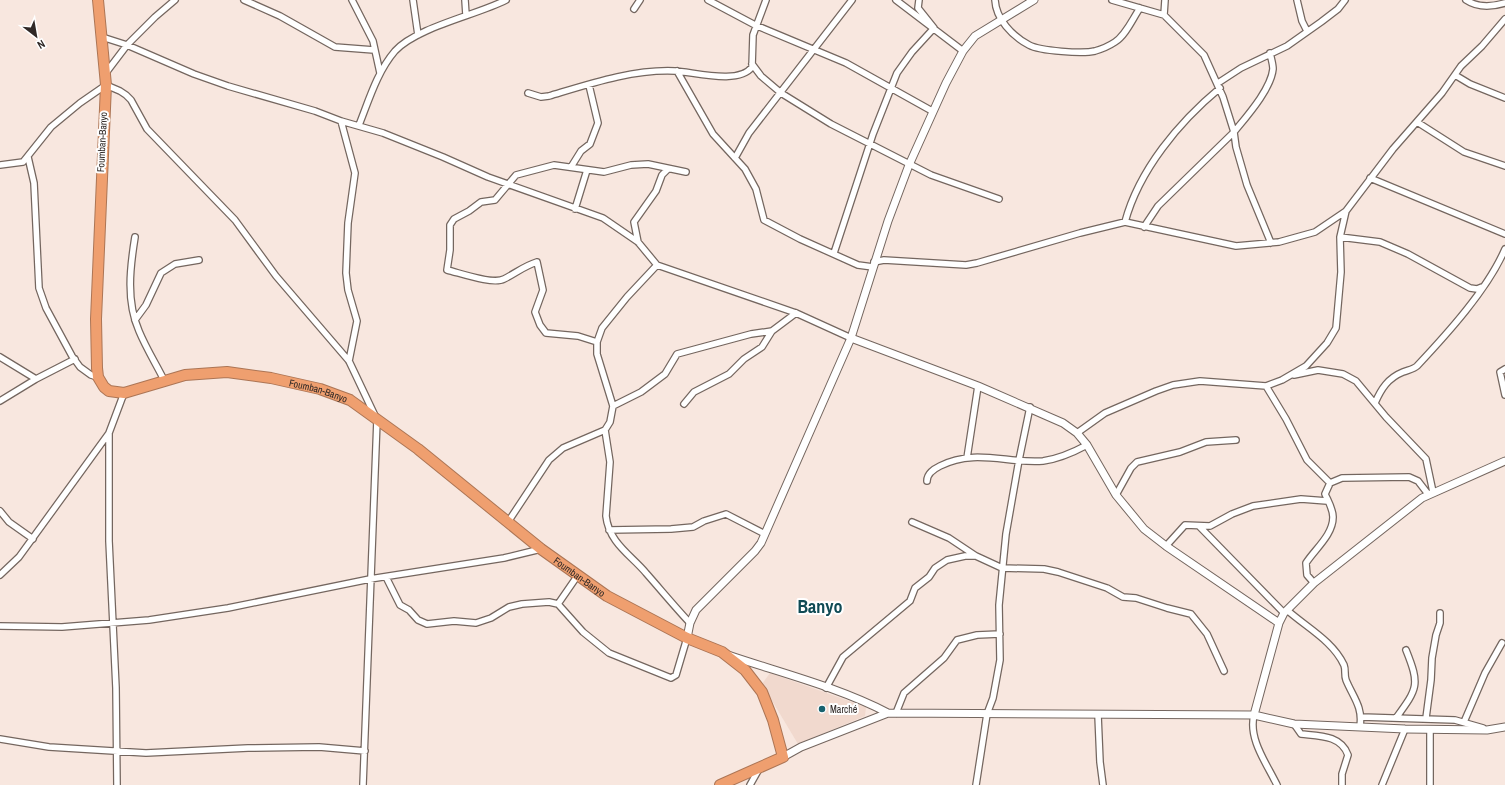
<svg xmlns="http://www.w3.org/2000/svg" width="1505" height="785" font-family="'Archivo Narrow',sans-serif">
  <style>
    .built { fill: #f1d9ce }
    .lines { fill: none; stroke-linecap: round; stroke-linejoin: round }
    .street-casing { stroke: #74665f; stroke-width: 8 }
    .secondary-casing { stroke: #74665f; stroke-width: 9 }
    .highway-casing { stroke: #ac7555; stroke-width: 12 }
    .street { stroke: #fff; stroke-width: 5.5 }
    .secondary { stroke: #fff; stroke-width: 7 }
    .highway { stroke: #ef9f6f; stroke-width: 10 }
    .poi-dot { fill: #17626f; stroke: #fff; stroke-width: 1.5 }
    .labels { text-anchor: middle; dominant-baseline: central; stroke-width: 4; stroke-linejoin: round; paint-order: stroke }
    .street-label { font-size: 10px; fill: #2f2826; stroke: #fff }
    .poi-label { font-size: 10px; fill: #2f2826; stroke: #fff; text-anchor: start }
    .town-label { font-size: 18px; font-weight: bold; fill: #104b55; stroke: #fff }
  </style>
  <rect width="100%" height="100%" fill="#f8e7df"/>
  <!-- built -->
  <path class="built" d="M 770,673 L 866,707 L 865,716 L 798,744 L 762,684 Z"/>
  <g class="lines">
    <!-- street casing -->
    <g class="street-casing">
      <path id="street" d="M 244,0 L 280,16 L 335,47 L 374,50
        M 352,0 L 373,41 L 380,73
        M 413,0 L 418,35
        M 465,0 L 466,15
        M 708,0 L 755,25 L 846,63 L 932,111
        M 896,0 L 963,51
        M 995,0 C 996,19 1012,36 1029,45 C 1040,51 1083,54 1095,51 C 1102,49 1109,46 1115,42 C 1126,35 1133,18 1140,8
        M 1112,0 L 1164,15 L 1204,55 L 1223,97 L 1234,132 L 1236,147 L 1247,185 L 1271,243
        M 1297,0 L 1302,21 L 1307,31
        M 1466,0 C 1478,8 1492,7 1505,3
        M 634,9 L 640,0
        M 1164,15 L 1165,0
        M 102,37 L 127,45 L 194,74 L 228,86 L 315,111 L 341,121 L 383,133 L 443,157 L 488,177 L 603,218 L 638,242 L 657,265 L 796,313 L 851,338
        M 752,64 L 761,76 L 781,93 L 831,124 L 931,175 L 999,199
        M 677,71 L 713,134 L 745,169 L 756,189 L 764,220 L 800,239 L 858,265 L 873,267
        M 105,74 L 127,45 L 155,17 L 175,0
        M 1455,75 L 1470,84 L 1505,98
        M 1218,83 L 1241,68 L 1287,46 L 1321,22 L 1338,9 L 1345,0
        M 528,93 L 541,97 L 549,96 C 589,84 633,69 675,71 C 694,72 739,85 752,67 L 753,35 L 766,0
        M 341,121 L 355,173 L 348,223 L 346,273 L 348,290 L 357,321 L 349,361
        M 1417,122 L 1464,152 L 1505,166
        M 359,125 C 369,100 377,72 395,51 C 417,27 477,15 506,0
        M 28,157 L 34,183 L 39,288 L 46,308 L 72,356 L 80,367 L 91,375 L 98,377
        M 735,158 L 749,133 L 852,0
        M 0,165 L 23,162 L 51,127 L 80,103 L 106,85 L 120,91 L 126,95 L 131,100 L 147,129 L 235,220 L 276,276 L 349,361 L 377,420 L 363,785
        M 571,167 L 581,151 L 590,144 L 598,123 L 589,85
        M 1370,178 L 1505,234
        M 575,209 L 587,170
        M 1125,222 C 1139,170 1179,122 1220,88
        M 1144,227 L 1158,206 L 1234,132 C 1247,116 1271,89 1273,69 C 1273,64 1271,58 1270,53
        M 135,237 C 130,268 126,301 139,331 C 146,348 156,364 164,380
        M 1340,237 L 1380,242 L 1408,254 L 1470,288 L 1477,289 L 1482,287
        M 638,242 L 634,222 L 656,191 L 662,175 L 668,169
        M 834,253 L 873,134 L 897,73 L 912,52 L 934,28 L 918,8 L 919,0
        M 874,262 L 884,260 L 966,265 L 977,263 L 1080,233 L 1125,222 L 1236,246 L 1279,242 L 1315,232 L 1346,211 L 1393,149 L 1442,93 L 1461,66 L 1482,46 L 1505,19
        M 135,320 L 146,305 L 161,273 L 175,264 L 199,260
        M 597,342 L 578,336 L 546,333 L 540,325 L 535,312 L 543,290 L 537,262 C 524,266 516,273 504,279 C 493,285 460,273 447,270 L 450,250 L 450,225 L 454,219 L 469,211 L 481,202 L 495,200 L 516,175 L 554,165 L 604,172 L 631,165 L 648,164 L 686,172
        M 0,357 L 36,379
        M 1505,369 L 1500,372 L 1505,395
        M 1294,375 L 1318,370 L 1343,374 L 1356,381 L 1386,417 L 1426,459 L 1433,492
        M 1266,386 L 1286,419 L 1307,460 L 1330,483 L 1342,478 L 1409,477 L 1418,481 L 1428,494
        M 0,401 L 36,379 L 75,359
        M 1375,403 C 1381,389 1388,378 1403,372 C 1408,370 1414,369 1417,366 C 1447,334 1488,289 1505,249
        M 684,404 L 694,392 L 729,374 L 744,359 L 762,347 L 772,331
        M 613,406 L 641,392 L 665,374 L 677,354 L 751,334 L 772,331 L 796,313
        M 605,430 L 610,462 L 606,516 C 609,543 631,555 646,573 C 661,590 675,607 690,623
        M 1077,433 L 1105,413 L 1156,391 L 1173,385 L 1200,381 L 1266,386 L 1282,380 L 1306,366 L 1327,343 L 1336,328 L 1341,272 L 1340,237 L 1346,211
        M 967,458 L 978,386
        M 927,481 C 927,473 934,469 940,466 C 975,448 1008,464 1043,461 C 1058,459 1074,452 1087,445
        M 1116,495 L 1131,468 L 1137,462 L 1180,452 L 1206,442 L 1236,440
        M 0,511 L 9,522 L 33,539
        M 508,522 L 549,460 L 563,448 L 605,430 L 610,422 L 613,406 L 597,354 L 597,342 L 602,328 L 627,297 L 657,265
        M 912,522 L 949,538 L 976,556
        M 1199,526 L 1284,613
        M 609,530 L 671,529 L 693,527 L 704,521 L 726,514 L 765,534
        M 1166,546 L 1185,525 L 1210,526 L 1232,514 L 1253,506 L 1301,499 L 1327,501
        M 0,575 L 19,557 L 109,433
        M 386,577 L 400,605 L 409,610 L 418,620 L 427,624 L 454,621 L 476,623 L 491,618 L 509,607 L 522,604 L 549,602 L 558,604 L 583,632 L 609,653 L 671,678 L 676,675 L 687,638
        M 1314,583 L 1307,575 L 1306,563 C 1315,549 1333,535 1333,517 C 1333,509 1328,501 1325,494 L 1330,483
        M 558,604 L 578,575
        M 1287,610 C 1306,627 1333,641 1344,665 C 1346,670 1344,675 1346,680 C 1353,697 1363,707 1360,726
        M 0,626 L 62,627 L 149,620 L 228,608 L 370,579 L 504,558 L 541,549
        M 826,688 L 843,657 L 910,601 L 915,588 L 929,577 L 935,568 L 947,560 L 965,556 L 976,556 L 1002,568 L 1044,569 L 1058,572 L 1107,588 L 1123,597 L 1136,598 L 1167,608 L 1191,614 L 1207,634 L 1224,671
        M 896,713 L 904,693 L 944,658 L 957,640 L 977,635 L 1000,634
        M 1098,715 L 1100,762 L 1103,785
        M 1254,715 C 1248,739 1267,764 1277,785
        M 1361,717 L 1455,720 L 1483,728
        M 1396,718 C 1418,688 1420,685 1406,650
        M 1426,718 L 1431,680 L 1432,658 L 1436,635 L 1440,623 L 1440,613
        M 1464,722 L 1485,673 L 1502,643
        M 1294,724 L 1301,734 C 1319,736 1341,735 1348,755 L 1342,774 L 1342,785
        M 0,739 L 49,747 L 146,753 L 248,748 L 319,747 L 365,751
        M 117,785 L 116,688 L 109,541 L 109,433 L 124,393
        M 750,785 L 759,769
        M 976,785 L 987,714 L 993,698 L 1000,660 L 999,605 L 1006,534 L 1019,460 L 1030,407
        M 1382,785 L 1405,729
        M 1430,785 L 1430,729"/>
    </g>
    <!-- secondary casing -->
    <g class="secondary-casing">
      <path id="secondary" d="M 851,338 L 978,386 L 1063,423 L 1077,433 L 1087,445 L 1116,495 L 1144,529 L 1166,546 L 1279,623
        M 687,638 L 690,623 L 696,610 L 755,551 L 761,543 L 851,338 L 888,221 L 909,165 L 946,83 L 963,51 L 975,36 L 1034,0
        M 728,655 C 781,673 838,687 888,713
        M 1254,715 L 1279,623 L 1284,613 L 1314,583 L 1422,498 L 1505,461
        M 783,757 L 801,747 L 888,713 L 1254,715 L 1294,724 L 1405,729 L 1487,730 L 1505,727"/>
    </g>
    <!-- highway casing -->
    <g class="highway-casing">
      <g id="highway">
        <path id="s1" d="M 98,0 L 106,85 L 96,319 L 97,368 L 98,377 L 104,387 L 109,391 L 124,393 L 185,375 L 227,372 L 271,378 L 320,389 L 350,400 L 418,449 L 541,549 L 607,596 L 687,638 L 722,652 L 745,670 L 762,692 L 773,720 L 783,757 L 720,785"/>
      </g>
    </g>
    <!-- street -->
    <use href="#street" class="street"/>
    <!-- secondary -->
    <use href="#secondary" class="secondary"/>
    <!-- highway -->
    <use href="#highway" class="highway"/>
  </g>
  <!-- markers -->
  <circle class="poi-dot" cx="822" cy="709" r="4"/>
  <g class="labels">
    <!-- street labels -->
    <g class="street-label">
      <text transform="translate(102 142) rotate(-87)">Foumban-Banyo</text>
      <text stroke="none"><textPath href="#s1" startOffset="610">Foumban-Banyo</textPath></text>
      <text stroke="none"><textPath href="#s1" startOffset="933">Foumban-Banyo</textPath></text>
    </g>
    <!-- poi labels -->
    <g class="poi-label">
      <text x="830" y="709">Marché</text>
    </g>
    <!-- town labels -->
    <g class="town-label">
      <text x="820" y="606">Banyo</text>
    </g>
  </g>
  <!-- north arrow -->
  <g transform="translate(36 36) rotate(149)" stroke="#ffffff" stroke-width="3" paint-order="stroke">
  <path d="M0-3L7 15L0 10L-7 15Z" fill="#2f2826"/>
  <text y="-6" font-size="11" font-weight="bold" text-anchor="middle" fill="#2f2826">N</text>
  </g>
</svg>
